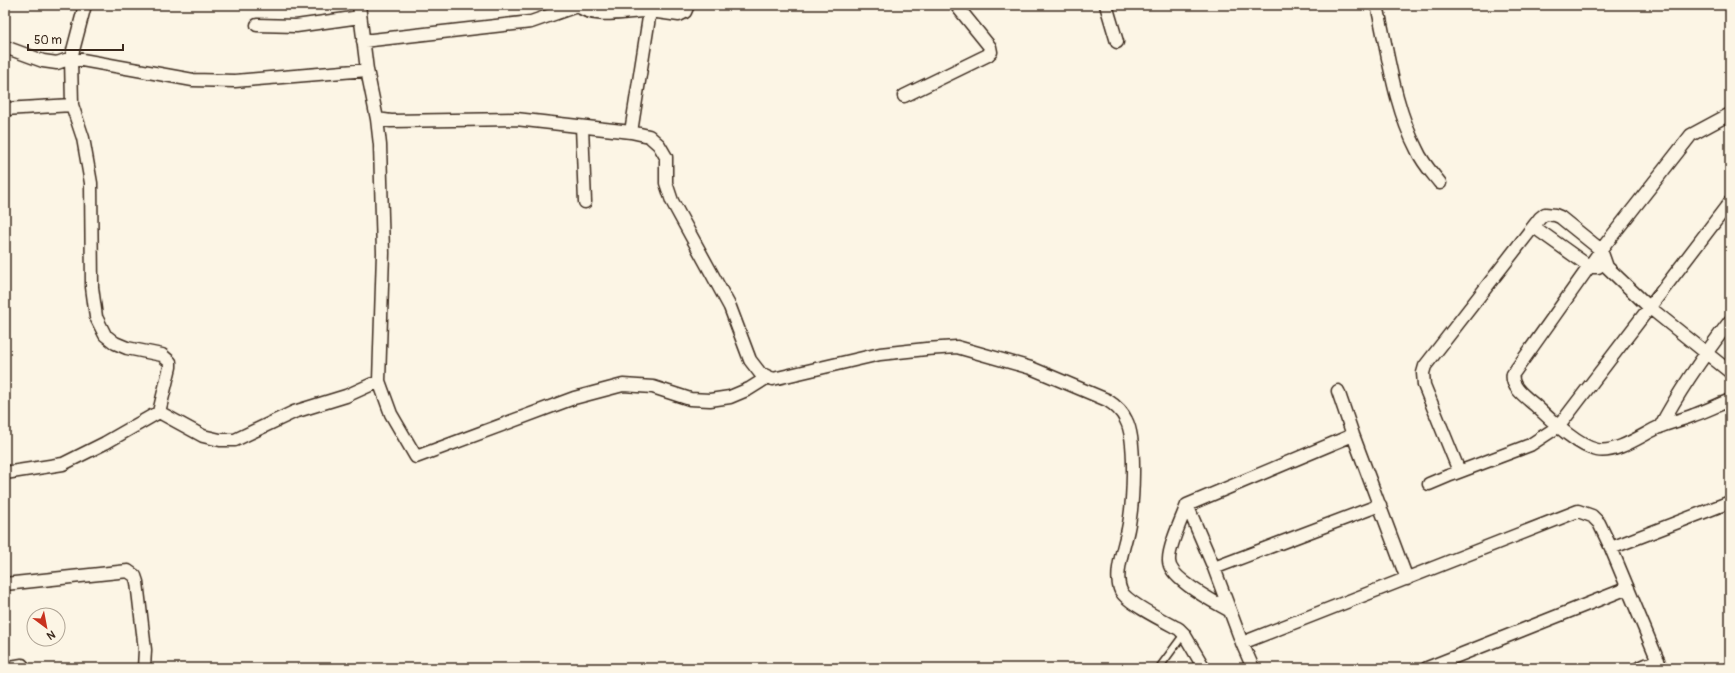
<svg xmlns="http://www.w3.org/2000/svg" width="1735" height="673" font-family="Pangolin,sans-serif">
  <style>
    .lines { fill: none; stroke-linecap: round; stroke-linejoin: round }
    .lane-casing { stroke: #3b2a1e; stroke-width: 9 }
    .street-casing { stroke: #3b2a1e; stroke-width: 15 }
    .lane { stroke: #fcf5e5; stroke-width: 6 }
    .street { stroke: #fcf5e5; stroke-width: 12 }
  </style>
  <rect width="100%" height="100%" fill="#fcf5e5"/>
  <filter id="ink" filterUnits="userSpaceOnUse"><feTurbulence type="fractalNoise" baseFrequency=".025" numOctaves="2"/><feDisplacementMap in="SourceGraphic" scale="8" xChannelSelector="R" yChannelSelector="G"/><feConvolveMatrix kernelMatrix="1 2 1 2 8 2 1 2 1" color-interpolation-filters="sRGB"/></filter>
  <g filter="url(#ink)">
    <g class="lines">
      <!-- lane casing -->
      <g class="lane-casing">
        <path id="lane" d="M 1159,668 L 1184,634"/>
      </g>
      <!-- street casing -->
      <g class="street-casing">
        <path id="street" d="M 359,5 L 367,70 L 377,119 L 391,121 L 516,119 L 631,132 L 649,136 L 659,145 L 666,157 L 666,183 L 672,201 L 730,307 L 750,360 L 760,373 L 773,379 L 880,354 L 926,349 L 957,347 L 1031,368 L 1107,400 C 1115,405 1122,411 1126,420 C 1137,440 1133,506 1128,529 C 1125,545 1113,575 1121,591 C 1127,603 1166,622 1179,629 L 1184,634 L 1204,668
          M 577,5 C 594,21 629,10 650,11 L 631,132
          M 1106,5 L 1117,42
          M 1377,5 C 1388,53 1394,106 1417,150 C 1422,162 1432,173 1440,183
          M 650,11 L 679,15 L 685,12 L 688,5
          M 257,25 L 296,26 L 360,17
          M 363,41 L 531,22 L 577,6
          M 5,47 L 43,61 L 57,63 L 71,58 L 193,80 L 235,81 L 367,70
          M 904,96 L 988,55 L 991,52 L 990,47 L 956,5
          M 5,109 L 72,105
          M 1730,114 L 1691,135 L 1601,250 L 1513,374 C 1510,387 1527,398 1536,406 C 1551,420 1577,446 1597,450 C 1616,454 1642,435 1659,427 C 1670,422 1682,420 1694,415 C 1706,411 1718,405 1730,400
          M 582,127 L 585,202
          M 1534,227 L 1590,267 L 1598,267
          M 379,381 L 391,414 L 416,457 L 574,398 L 623,385 L 653,387 L 690,399 L 710,400 L 730,397 L 749,389 L 768,377
          M 1338,391 L 1353,435 L 1407,579
          M 159,412 L 203,436 L 220,440 L 235,440 L 294,412 L 346,396 L 379,381 L 383,253 L 380,145 L 377,119
          M 1660,427 C 1680,389 1704,355 1730,321
          M 1459,471 L 1424,385 L 1423,373 L 1425,366 L 1540,218 L 1545,214 L 1555,215 L 1560,217 L 1601,250 L 1607,267 L 1649,307 L 1730,372
          M 5,473 L 63,464 L 105,443 L 159,412 L 170,367 L 170,362 L 162,355 L 127,348 L 115,343 L 105,335 L 96,317 L 92,287 L 91,183 L 83,138 L 72,105 L 71,58 L 85,5
          M 1429,484 L 1448,476 L 1530,445 L 1559,426 L 1730,202
          M 1187,505 L 1214,568 L 1242,643
          M 1611,548 L 1730,502
          M 1214,568 L 1380,505
          M 5,584 L 128,571 L 135,576 L 137,582 L 145,650 L 144,668
          M 1230,611 C 1215,602 1169,579 1169,561 C 1168,548 1182,518 1187,505 L 1353,435
          M 5,668 L 22,665 L 24,668
          M 1253,668 L 1242,643 L 1578,511 L 1592,516 L 1599,523 L 1611,548 L 1661,668
          M 1427,668 L 1628,588
          M 1639,668 L 1658,660"/>
      </g>
      <!-- lane -->
      <use href="#lane" class="lane"/>
      <!-- street -->
      <use href="#street" class="street"/>
    </g>
  </g>
  <!-- margin -->
  <rect width="1735" height="673" fill="none" stroke="#fcf5e5" stroke-width="20"/>
  <rect x="10" y="10" width="1715" height="653" fill="none" stroke="#3b2a1e" stroke-width="1.5" filter="url(#ink)"/>
  <!-- north arrow -->
  <g transform="translate(46 627) rotate(148)"><circle r="19" fill="#fcf5e5" stroke="#afa495"/>
  <path d="M0-3L7 15L0 10L-7 15Z" fill="#c8321e"/>
  <text y="-6" font-size="11" font-weight="bold" text-anchor="middle" fill="#3b2a1e">N</text>
  </g>
  <!-- scale -->
  <path d="M28 44v6h95v-6" fill="none" stroke="#3b2a1e" stroke-width="2"/>
  <text x="34" y="44" font-size="12" fill="#3b2a1e" stroke="#fcf5e5" stroke-width="3" paint-order="stroke">50 m</text>
</svg>
